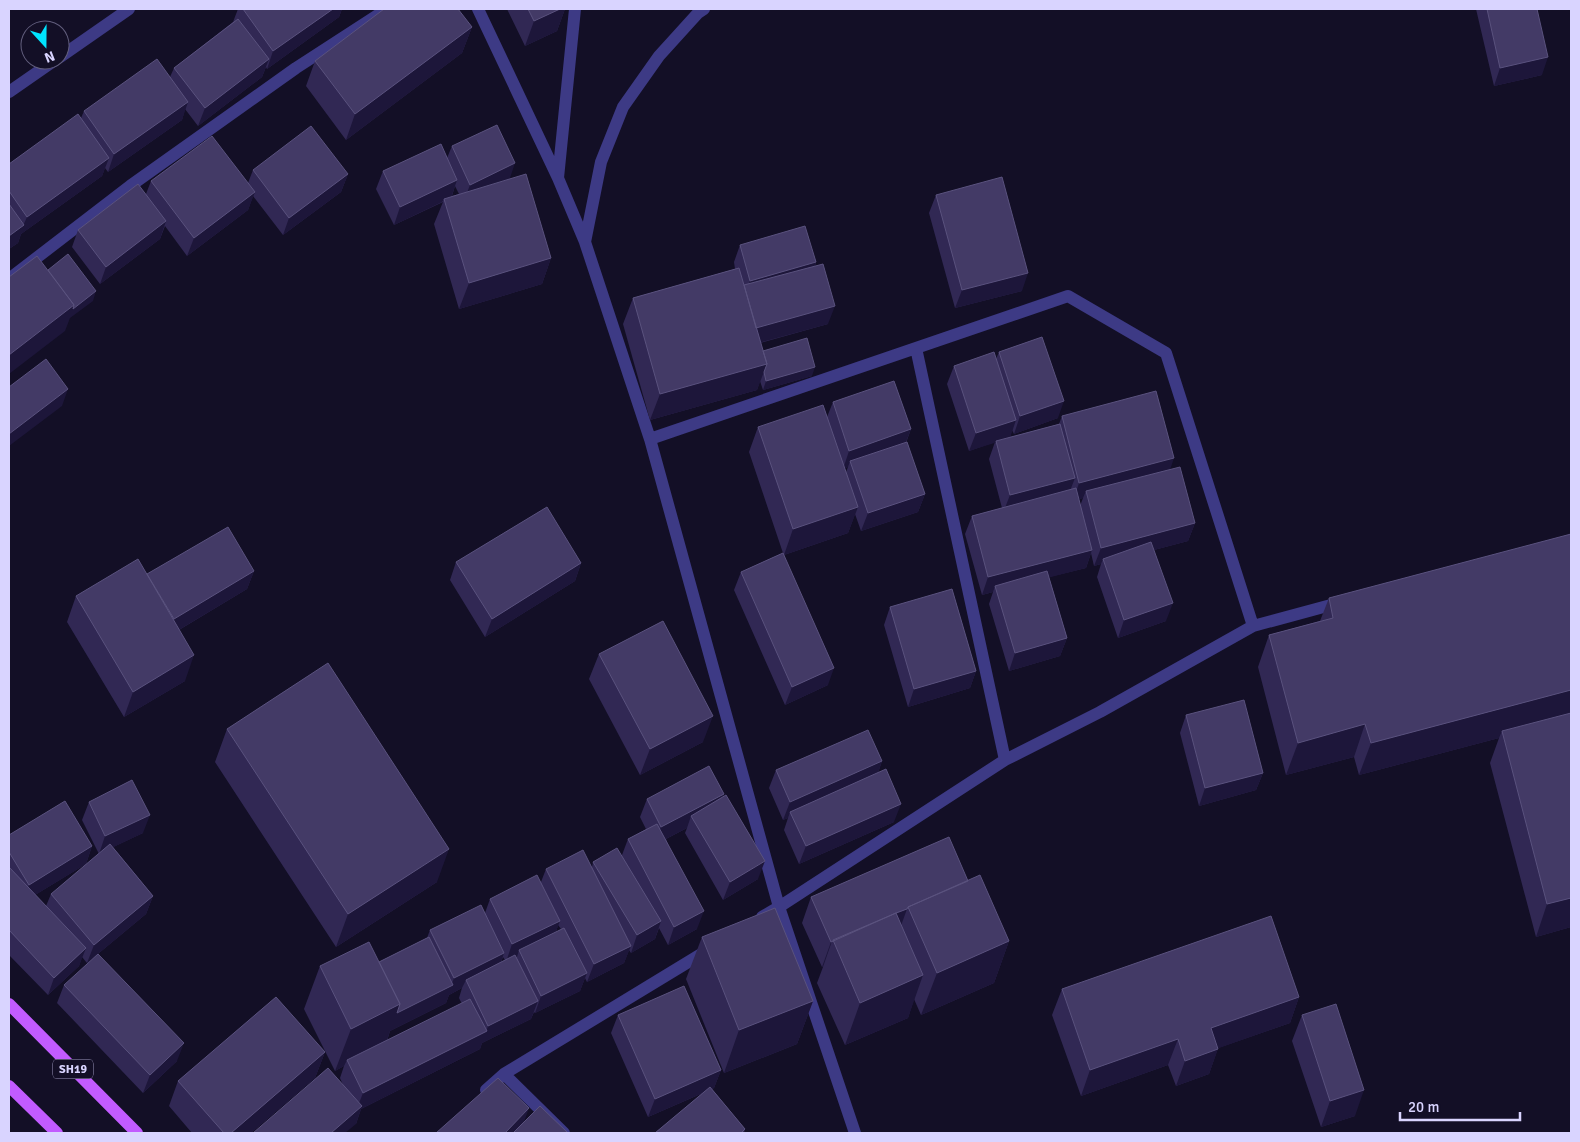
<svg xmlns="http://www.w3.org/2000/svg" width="1580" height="1142" font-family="Signika,sans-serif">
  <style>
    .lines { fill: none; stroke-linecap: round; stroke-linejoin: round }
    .minor { stroke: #3d3a85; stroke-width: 12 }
    .primary { stroke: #c25bff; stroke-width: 12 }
    .wall { fill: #312854; fill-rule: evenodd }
    .shaded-wall { fill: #1d163a }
    .building { fill: #433a66; stroke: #5a527e }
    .labels { text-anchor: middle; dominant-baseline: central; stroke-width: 5; stroke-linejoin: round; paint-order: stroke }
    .shield { fill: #130f26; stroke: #9e99be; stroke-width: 1 }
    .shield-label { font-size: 12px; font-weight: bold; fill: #d9d4ff }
  </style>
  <rect width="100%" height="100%" fill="#130f26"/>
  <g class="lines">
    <!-- minor -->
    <path class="minor" d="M 478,9 L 558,178
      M 575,9 L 558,178 L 585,242 L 650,439
      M 60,57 L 129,9
      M 9,92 L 55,60
      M 585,242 L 601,162 L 623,107 L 659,56 L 698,13 L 704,9
      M 9,279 L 130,186 L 296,68 L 387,9
      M 916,348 L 1005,760
      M 1253,626 L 1342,602
      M 762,917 L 779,907 L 1005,760 L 1100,712 L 1253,626 L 1166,353 L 1068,296 L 650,439 L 779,907 L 855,1133
      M 504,1074 L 564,1133
      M 486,1090 L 504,1074 L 708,950"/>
    <!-- primary -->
    <path class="primary" d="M 9,1004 L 137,1133
      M 9,1086 L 57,1133"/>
  </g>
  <!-- wall -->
  <path class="wall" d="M 238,9 L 342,9 L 339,17 L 267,69 L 266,67 L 262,77 L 198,126 L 185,109 L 182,120 L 108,172 L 105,168 L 102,176 L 21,234 L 18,243 L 9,249 L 9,164 L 81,118 L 84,111 L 170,77 L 174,68 L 233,22 Z
    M 507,9 L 565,9 L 557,31 L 525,46 Z
    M 1476,9 L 1537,9 L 1542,75 L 1494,86 Z
    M 472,27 L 462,53 L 346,140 L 306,86 L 315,61 Z
    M 452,146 L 509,179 L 551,258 L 542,284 L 459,309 L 434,224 L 443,202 L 394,225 L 376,189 L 383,171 L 447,158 ZM 455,186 L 459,194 L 452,196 Z
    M 253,170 L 348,174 L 341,192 L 283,235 L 253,196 L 248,210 L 187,256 L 165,226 L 160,239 L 100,284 L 72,247 L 78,230 L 146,194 L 151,181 L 248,183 Z
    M 936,195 L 1022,291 L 955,308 L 929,213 Z
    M 740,245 L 816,262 L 815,266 L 828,324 L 760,343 L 763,351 L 812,376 L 763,390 L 760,381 L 757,390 L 650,420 L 623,324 L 633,298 L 735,269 L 734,262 Z
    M 999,352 L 1058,418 L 1014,434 L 1012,430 L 1010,437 L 1059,424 L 1062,416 L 1170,469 L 1195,523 L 1188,541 L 1154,550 L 1166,621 L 1118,638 L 1097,577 L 1101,564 L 1094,566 L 1091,553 L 1086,568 L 1049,577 L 1067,638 L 1060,656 L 1009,671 L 989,604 L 993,592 L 982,595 L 965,534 L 972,516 L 1002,508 L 989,459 L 995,442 L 969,451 L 947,384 L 954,366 L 996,359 ZM 1083,498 L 1080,506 L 1079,499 Z
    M 833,402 L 911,429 L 906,443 L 925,494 L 918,512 L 861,531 L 855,514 L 848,533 L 784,555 L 828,685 L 785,705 L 734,590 L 741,572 L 783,553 L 749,452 L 758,427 L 827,417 ZM 848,467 L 846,472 L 845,468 Z
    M 1571,534 L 1571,927 L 1536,937 L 1490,763 L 1499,738 L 1359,775 L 1354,757 L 1286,775 L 1258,667 L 1269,635 L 1320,621 L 1329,598 Z
    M 456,562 L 581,563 L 575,581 L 485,637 L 450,580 Z
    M 254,571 L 247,589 L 179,630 L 185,681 L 124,717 L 67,622 L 76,596 L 147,575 Z
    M 890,607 L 976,671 L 970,688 L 908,707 L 884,625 Z
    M 599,654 L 703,742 L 640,775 L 589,679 Z
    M 1186,715 L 1263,773 L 1256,790 L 1199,806 L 1180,733 Z
    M 227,729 L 437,882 L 336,947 L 215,762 Z
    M 882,761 L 878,773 L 894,822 L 799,864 L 784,830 L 788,818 L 783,820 L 769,788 L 776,770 Z
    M 724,794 L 723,797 L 758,879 L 723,900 L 685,833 L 687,828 L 666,839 L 697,929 L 668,945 L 659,928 L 655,939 L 631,953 L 629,950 L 624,963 L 587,982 L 585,978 L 580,991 L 535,1013 L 534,1012 L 531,1019 L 482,1043 L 480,1049 L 361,1109 L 356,1124 L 343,1085 L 340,1078 L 344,1066 L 335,1071 L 304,1009 L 320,966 L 379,962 L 427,938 L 430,930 L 485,913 L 490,899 L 541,882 L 546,869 L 592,867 L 593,862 L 622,855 L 628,839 L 646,829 L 640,817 L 647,799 ZM 558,925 L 561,929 L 556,932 ZM 503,957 L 505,960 L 501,962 ZM 462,988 L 459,998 L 462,1004 L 387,1041 L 390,1031 L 446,1003 L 449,995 Z
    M 89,802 L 143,833 L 113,847 L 153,896 L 146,914 L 87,963 L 82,957 L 79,966 L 48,995 L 9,955 L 9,835 L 92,846 L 86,864 L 35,895 L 46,906 L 51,894 L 99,854 L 82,820 Z
    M 968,881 L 1009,941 L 994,983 L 921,1015 L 914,999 L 908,1018 L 845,1045 L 817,983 L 823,967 L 822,967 L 802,923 L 811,897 Z
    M 702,937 L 813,1001 L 797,1044 L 724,1073 L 686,979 Z
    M 64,985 L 177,1061 L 143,1093 L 57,1003 Z
    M 1062,989 L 1299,997 L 1290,1023 L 1218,1048 L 1209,1074 L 1176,1086 L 1168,1065 L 1081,1096 L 1052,1015 Z
    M 618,1015 L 721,1070 L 714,1088 L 712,1089 L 745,1129 L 744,1133 L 655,1133 L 703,1093 L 648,1117 L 611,1033 Z
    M 1302,1015 L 1355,1116 L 1321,1127 L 1292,1041 Z
    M 325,1052 L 315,1078 L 251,1133 L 192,1133 L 169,1106 L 178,1081 Z"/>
  <!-- shaded-wall -->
  <path class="shaded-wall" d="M 333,9 L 342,9 L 339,17 L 267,69 L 273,51 Z
    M 560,9 L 565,9 L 557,31 L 525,46 L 534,21 Z
    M 472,27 L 462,53 L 346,140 L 355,114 Z
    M 1548,57 L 1542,75 L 1494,86 L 1500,68 Z
    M 269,59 L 262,77 L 198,126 L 205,108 Z
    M 188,102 L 182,120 L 108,172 L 114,154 Z
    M 109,158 L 102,176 L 21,234 L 18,243 L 9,249 L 9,236 L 23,226 L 27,217 Z
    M 515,163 L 509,181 L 463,203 L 470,185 Z
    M 348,174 L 341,192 L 283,235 L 289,218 Z
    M 457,180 L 451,198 L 444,199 L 442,202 L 394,225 L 400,207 Z
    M 255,192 L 248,210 L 187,256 L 194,238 Z
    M 166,221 L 160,239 L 100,284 L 106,267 Z
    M 551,258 L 542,284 L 459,309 L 469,283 Z
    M 816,262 L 810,280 L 744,296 L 750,281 Z
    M 1028,273 L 1022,291 L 955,308 L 962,290 Z
    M 96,291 L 93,301 L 70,318 L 65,331 L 9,374 L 9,355 L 74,305 Z
    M 835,306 L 828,324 L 747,346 L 753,328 Z
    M 767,364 L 757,390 L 650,420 L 660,394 Z
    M 815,367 L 812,376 L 763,390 L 766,381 Z
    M 68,389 L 62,406 L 9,446 L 9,434 Z
    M 1064,401 L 1058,418 L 1014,434 L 1020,416 Z
    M 1016,420 L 1010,438 L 969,451 L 976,433 Z
    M 911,429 L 904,447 L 850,461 L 848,467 L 843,469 L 849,451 Z
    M 1174,458 L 1168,476 L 1086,491 L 1083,498 L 1073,501 L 1079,483 Z
    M 1075,478 L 1068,496 L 1003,513 L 1010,495 Z
    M 925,494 L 918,512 L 861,531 L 868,513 Z
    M 858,507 L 848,533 L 784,555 L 793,529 Z
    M 1195,523 L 1188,541 L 1105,563 L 1103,559 L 1101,564 L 1094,566 L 1101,548 Z
    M 1092,550 L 1086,568 L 997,591 L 995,586 L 993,592 L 982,595 L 988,577 Z
    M 581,563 L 575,581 L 485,637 L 492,619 Z
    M 254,571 L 247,589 L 167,637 L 174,619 Z
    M 1173,603 L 1166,621 L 1118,638 L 1124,620 Z
    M 1067,638 L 1060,656 L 1009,671 L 1015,653 Z
    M 194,655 L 185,681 L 124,717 L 133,692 Z
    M 834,668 L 828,685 L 785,705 L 792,687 Z
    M 976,671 L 970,688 L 908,707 L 914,689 Z
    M 1571,690 L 1571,719 L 1502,731 L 1499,738 L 1359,775 L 1371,743 Z
    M 713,716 L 703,742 L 640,775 L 650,749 Z
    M 1365,724 L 1354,757 L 1286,775 L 1298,743 Z
    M 882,761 L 876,779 L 790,812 L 788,818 L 783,820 L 790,802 Z
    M 1263,773 L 1256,790 L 1199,806 L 1205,788 Z
    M 724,794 L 717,812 L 691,816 L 687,828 L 654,845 L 661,827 Z
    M 901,804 L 894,822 L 799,864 L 806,846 Z
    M 150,815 L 143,833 L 99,854 L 105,836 Z
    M 92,846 L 86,864 L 22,903 L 29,885 Z
    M 449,849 L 437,882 L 336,947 L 348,914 Z
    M 765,861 L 758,879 L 723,900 L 730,882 Z
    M 153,896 L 146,914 L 87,963 L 94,945 Z
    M 1571,898 L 1571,927 L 1536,937 L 1547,904 Z
    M 907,909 L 898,934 L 833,941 Z
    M 704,911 L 697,929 L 668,945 L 674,927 Z
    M 560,921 L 553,939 L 519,950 L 517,957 L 506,962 L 512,944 Z
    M 661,921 L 655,939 L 631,953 L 637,935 Z
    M 832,941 L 823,967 L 822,967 L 831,942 Z
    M 1009,941 L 994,983 L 921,1015 L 937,973 Z
    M 631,946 L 624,963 L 587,982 L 594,964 Z
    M 86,948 L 79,966 L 48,995 L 54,978 Z
    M 504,953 L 498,971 L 466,980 L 462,988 L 449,995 L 446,1003 L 390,1031 L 385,1046 L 347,1060 L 344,1066 L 335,1071 L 351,1029 L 400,1004 L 451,986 L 454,978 Z
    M 587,973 L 580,991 L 535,1013 L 541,996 Z
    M 923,975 L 908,1018 L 845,1045 L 860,1003 Z
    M 1299,997 L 1290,1023 L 1202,1054 L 1211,1028 Z
    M 538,1001 L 531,1019 L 482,1043 L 480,1049 L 361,1109 L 356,1124 L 345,1133 L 331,1133 L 356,1111 L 363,1093 L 486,1032 L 488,1026 Z
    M 813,1001 L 797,1044 L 724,1073 L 739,1030 Z
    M 1178,1039 L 1168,1065 L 1081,1096 L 1090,1070 Z
    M 184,1043 L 177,1061 L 143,1093 L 150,1075 Z
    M 1218,1049 L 1209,1074 L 1176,1086 L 1185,1061 Z
    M 325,1052 L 315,1078 L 251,1133 L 231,1133 Z
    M 721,1070 L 714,1088 L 648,1117 L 655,1099 Z
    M 1364,1090 L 1355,1116 L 1321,1127 L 1330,1101 Z
    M 529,1108 L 520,1133 L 505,1133 Z"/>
  <!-- building -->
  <path class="building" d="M 243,9 L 333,9 L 273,51 Z
    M 384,9 L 458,9 L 472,27 L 355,114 L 315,61 Z
    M 528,9 L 560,9 L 534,21 Z
    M 1487,9 L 1537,9 L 1548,57 L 1500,68 Z
    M 238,19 L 269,59 L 205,108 L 174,68 Z
    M 157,59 L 188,102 L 114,154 L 84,111 Z
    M 78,114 L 109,158 L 27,217 L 9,191 L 9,164 Z
    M 497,125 L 515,163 L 470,185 L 452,146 Z
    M 311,126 L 348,174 L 289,218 L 253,170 Z
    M 212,136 L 255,192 L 194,238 L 151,181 Z
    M 441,144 L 457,180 L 400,207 L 383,171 Z
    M 526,174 L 551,258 L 469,283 L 444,199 Z
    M 1002,177 L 1028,273 L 962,290 L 936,195 Z
    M 138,184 L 166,221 L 106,267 L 78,230 Z
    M 9,204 L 24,225 L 9,236 Z
    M 805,226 L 816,262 L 750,281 L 740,245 Z
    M 68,254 L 96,291 L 73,309 L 74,305 L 48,270 Z
    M 37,256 L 74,305 L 9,355 L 9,277 Z
    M 823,264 L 835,306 L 756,328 L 744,285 Z
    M 739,268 L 767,364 L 660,394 L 633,298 Z
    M 1042,337 L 1064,401 L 1020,416 L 999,352 Z
    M 807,338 L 815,367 L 766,381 L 764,372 L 767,364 L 763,351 Z
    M 994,352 L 1016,420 L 976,433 L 954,366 Z
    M 46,359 L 68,389 L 9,434 L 9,387 Z
    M 894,381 L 911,429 L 849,451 L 833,402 Z
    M 1156,391 L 1174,458 L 1079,483 L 1062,416 Z
    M 823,405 L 858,507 L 793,529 L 758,427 Z
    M 1060,424 L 1075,478 L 1010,495 L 996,441 Z
    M 907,442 L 925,494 L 868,513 L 850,461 Z
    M 1180,467 L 1195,523 L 1101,548 L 1086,491 Z
    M 1076,488 L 1092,550 L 988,577 L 972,516 Z
    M 547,507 L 581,563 L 492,619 L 456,562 Z
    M 228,527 L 254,571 L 174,619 L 147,574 Z
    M 1571,534 L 1571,690 L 1371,743 L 1365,724 L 1298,743 L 1269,635 L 1333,618 L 1329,598 Z
    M 1151,542 L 1173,603 L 1124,620 L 1103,559 Z
    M 783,553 L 834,668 L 792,687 L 741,572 Z
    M 138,559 L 194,655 L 133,692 L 76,596 Z
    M 1047,571 L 1067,638 L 1015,653 L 995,586 Z
    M 952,589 L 976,671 L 914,689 L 890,607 Z
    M 663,621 L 713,716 L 650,749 L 599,654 Z
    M 328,663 L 449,849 L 348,914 L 227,729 Z
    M 1244,700 L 1263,773 L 1205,788 L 1186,715 Z
    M 1571,713 L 1571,898 L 1547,904 L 1502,731 Z
    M 868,730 L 882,761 L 790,802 L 776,770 Z
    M 709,766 L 724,794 L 661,827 L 647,799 Z
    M 886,769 L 901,804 L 806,846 L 790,812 Z
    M 132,780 L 150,815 L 105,836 L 89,802 Z
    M 726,795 L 765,861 L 730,882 L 691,816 Z
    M 65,801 L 92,846 L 29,885 L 9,852 L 9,835 Z
    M 657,824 L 704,911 L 674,927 L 628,839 Z
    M 949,837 L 968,881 L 908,907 L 907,909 L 896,913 L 831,942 L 811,897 Z
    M 110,844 L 153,896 L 94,945 L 51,894 Z
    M 617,848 L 661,921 L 637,935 L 593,862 Z
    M 583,850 L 631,946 L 594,964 L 546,869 Z
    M 9,867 L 86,948 L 54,978 L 9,930 Z
    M 537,875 L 560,921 L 512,944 L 490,899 Z
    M 980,875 L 1009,941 L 937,973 L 908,907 Z
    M 481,905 L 504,953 L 454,978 L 430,930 Z
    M 775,908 L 813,1001 L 739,1030 L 702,937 Z
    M 896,913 L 923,975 L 860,1003 L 833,940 Z
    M 1271,916 L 1299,997 L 1211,1028 L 1218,1049 L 1185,1061 L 1178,1039 L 1090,1070 L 1062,989 Z
    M 564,928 L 587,973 L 541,996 L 519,950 Z
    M 429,937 L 453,985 L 397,1013 L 400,1004 L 379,962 Z
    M 369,942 L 400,1004 L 351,1029 L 320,966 Z
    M 98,954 L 184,1043 L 150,1075 L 64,985 Z
    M 515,955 L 538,1001 L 488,1026 L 466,980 Z
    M 684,986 L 721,1070 L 655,1099 L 618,1015 Z
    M 276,997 L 325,1052 L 231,1133 L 224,1133 L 178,1081 Z
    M 470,999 L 487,1031 L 363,1093 L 347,1060 Z
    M 1336,1004 L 1364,1090 L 1330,1101 L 1302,1015 Z
    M 328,1068 L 362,1106 L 331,1133 L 253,1133 Z
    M 498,1078 L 529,1108 L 505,1133 L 436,1133 Z
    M 710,1087 L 745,1129 L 741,1133 L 655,1133 Z
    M 540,1106 L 568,1133 L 513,1133 Z"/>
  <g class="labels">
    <!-- shield labels -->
    <rect class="shield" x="53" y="1059.5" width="40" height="19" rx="4"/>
    <g class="shield-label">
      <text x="73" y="1069">SH19</text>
    </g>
  </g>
  <!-- border -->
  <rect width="1580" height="1142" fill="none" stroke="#d9d4ff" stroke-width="20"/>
  <!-- north arrow -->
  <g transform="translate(45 45) rotate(159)"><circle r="24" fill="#130f26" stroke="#625e7d"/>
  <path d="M0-4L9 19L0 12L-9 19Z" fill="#00e5ff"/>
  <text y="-8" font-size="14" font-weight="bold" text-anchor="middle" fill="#d9d4ff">N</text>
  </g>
  <!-- scale -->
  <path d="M1400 1112v8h120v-8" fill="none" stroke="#d9d4ff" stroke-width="2.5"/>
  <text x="1408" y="1112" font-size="15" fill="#d9d4ff" stroke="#130f26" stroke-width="4" paint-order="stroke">20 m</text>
</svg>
